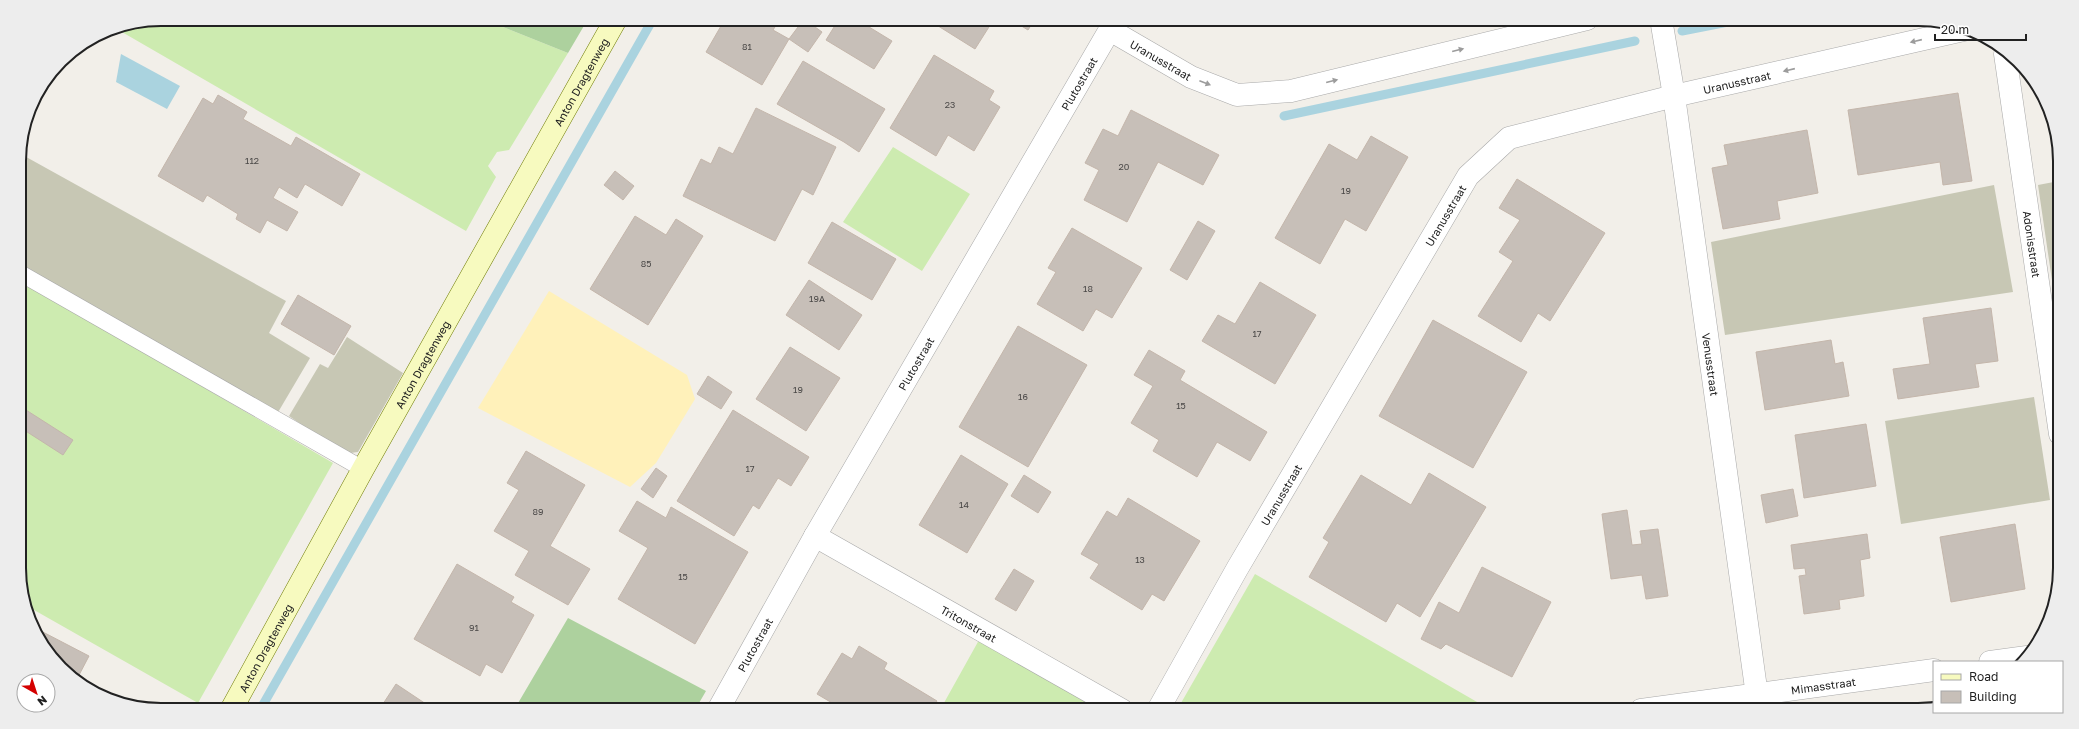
<svg xmlns="http://www.w3.org/2000/svg" width="2079" height="729" font-family="'Golos Text',sans-serif">
  <style>
    .construction { fill: #c7c7b4 }
    .grass { fill: #cdebb0 }
    .forest { fill: #add19e }
    .sand { fill: #fff1ba }
    .water { fill: #aad3df }
    .lines { fill: none; stroke-linecap: round; stroke-linejoin: round }
    .stream { stroke: #aad3df; stroke-width: 9 }
    .building { fill: #c7bfb8; stroke: #c4b6ab }
    .service-casing { stroke: #a9a9a9; stroke-width: 17 }
    .minor-casing { stroke: #a9a9a9; stroke-width: 23 }
    .tertiary-casing { stroke: #a9a9a9; stroke-width: 23 }
    .secondary-casing { stroke: #707d05; stroke-width: 23 }
    .service { stroke: #fff; stroke-width: 16 }
    .minor { stroke: #fff; stroke-width: 22 }
    .tertiary { stroke: #fff; stroke-width: 22 }
    .secondary { stroke: #f7fabf; stroke-width: 22 }
    .oneway { fill: #9c9c9c }
    .labels { text-anchor: middle; dominant-baseline: central; stroke-width: 3.5; stroke-linejoin: round; paint-order: stroke }
    .number-label { font-size: 9px; fill: #4b4948 }
    .street-label { font-size: 11px; fill: #222; stroke: #fff }
    .rim { fill: none; stroke: #222; stroke-width: 2 }
  </style>
  <rect width="100%" height="100%" fill="#f2efe9"/>
  <!-- construction -->
  <path class="construction" d="M 19,153 L 286,301 L 269,333 L 310,358 L 277,414 L 20,264 Z
    M 2059,181 L 2059,307 L 2055,301 L 2038,185 Z
    M 1994,185 L 2013,292 L 1725,335 L 1711,242 Z
    M 347,337 L 403,373 L 358,452 L 350,453 L 337,449 L 289,416 L 320,364 L 328,368 Z
    M 2034,397 L 2050,500 L 1901,524 L 1885,421 Z"/>
  <!-- grass -->
  <path class="grass" d="M 161,19 L 483,19 L 568,53 L 509,150 L 497,152 L 488,166 L 496,177 L 466,231 L 115,28 Z
    M 893,147 L 970,194 L 922,271 L 843,222 Z
    M 20,280 L 333,463 L 198,703 L 27,606 L 22,595 Z
    M 1255,574 L 1491,710 L 1177,710 Z
    M 979,640 L 1099,710 L 940,710 Z"/>
  <!-- forest -->
  <path class="forest" d="M 483,19 L 588,19 L 568,53 Z
    M 568,618 L 706,691 L 695,710 L 514,710 Z"/>
  <!-- sand -->
  <path class="sand" d="M 549,291 L 687,375 L 695,399 L 656,463 L 630,487 L 478,408 Z"/>
  <!-- water -->
  <path class="water" d="M 121,54 L 180,86 L 167,109 L 116,82 Z"/>
  <g class="lines">
    <!-- stream -->
    <path class="stream" d="M 1682,31 L 1743,19
      M 1284,116 L 1635,41
      M 260,710 L 653,19"/>
  </g>
  <!-- building -->
  <path class="building" d="M 725,19 L 780,19 L 773,30 L 789,39 L 762,85 L 706,52 Z
    M 804,19 L 822,32 L 808,52 L 789,39 Z
    M 839,19 L 856,19 L 892,41 L 874,69 L 826,40 Z
    M 927,19 L 994,19 L 975,49 Z
    M 1010,19 L 1035,19 L 1028,30 Z
    M 934,55 L 994,91 L 989,100 L 1000,107 L 974,151 L 948,135 L 936,156 L 890,128 Z
    M 803,61 L 885,109 L 859,152 L 844,142 L 777,104 Z
    M 1958,93 L 1972,181 L 1943,185 L 1940,162 L 1858,175 L 1848,110 Z
    M 218,95 L 247,112 L 243,119 L 291,146 L 296,137 L 360,174 L 342,206 L 305,184 L 297,198 L 279,187 L 273,198 L 298,212 L 287,231 L 267,220 L 260,233 L 236,219 L 238,214 L 207,195 L 203,202 L 158,176 L 203,98 L 213,104 Z
    M 756,108 L 836,147 L 813,195 L 802,189 L 775,241 L 683,196 L 701,159 L 711,164 L 719,147 L 733,154 Z
    M 1131,110 L 1219,155 L 1203,185 L 1158,162 L 1127,222 L 1084,200 L 1099,170 L 1085,163 L 1103,129 L 1118,136 Z
    M 1807,130 L 1818,193 L 1777,201 L 1780,219 L 1723,229 L 1712,168 L 1728,165 L 1724,145 Z
    M 1371,136 L 1408,157 L 1366,231 L 1345,219 L 1320,264 L 1275,238 L 1329,144 L 1357,160 Z
    M 615,171 L 634,186 L 623,200 L 604,185 Z
    M 1517,179 L 1605,233 L 1550,321 L 1538,313 L 1521,342 L 1478,316 L 1513,261 L 1499,252 L 1520,220 L 1499,208 Z
    M 635,216 L 666,235 L 676,219 L 703,236 L 648,325 L 590,289 Z
    M 1198,221 L 1215,231 L 1187,280 L 1170,270 Z
    M 832,222 L 896,259 L 872,300 L 808,263 Z
    M 1072,228 L 1142,268 L 1112,318 L 1096,309 L 1083,331 L 1037,304 L 1056,272 L 1048,268 Z
    M 809,280 L 862,315 L 839,350 L 786,315 Z
    M 1260,282 L 1316,315 L 1275,384 L 1202,341 L 1218,315 L 1235,324 Z
    M 298,295 L 351,326 L 334,355 L 281,324 Z
    M 1991,308 L 1998,361 L 1975,364 L 1979,387 L 1898,399 L 1893,369 L 1930,364 L 1923,318 Z
    M 1433,320 L 1527,372 L 1473,468 L 1379,416 Z
    M 1018,326 L 1087,365 L 1028,467 L 959,427 Z
    M 1831,340 L 1835,364 L 1843,362 L 1849,396 L 1765,410 L 1756,352 Z
    M 790,347 L 840,378 L 806,431 L 756,399 Z
    M 1149,350 L 1185,371 L 1180,380 L 1267,432 L 1250,461 L 1217,442 L 1197,477 L 1153,451 L 1159,440 L 1131,423 L 1153,386 L 1134,375 Z
    M 708,376 L 732,392 L 721,409 L 697,394 Z
    M 26,410 L 73,440 L 63,455 L 21,428 L 21,418 Z
    M 733,410 L 809,457 L 791,486 L 778,478 L 759,509 L 753,505 L 734,536 L 677,501 Z
    M 1866,424 L 1876,486 L 1804,498 L 1795,435 Z
    M 526,451 L 585,485 L 550,546 L 590,569 L 568,605 L 515,575 L 529,551 L 494,531 L 519,490 L 507,483 Z
    M 961,455 L 1008,484 L 967,553 L 919,525 Z
    M 656,468 L 667,476 L 653,498 L 641,489 Z
    M 1429,473 L 1486,507 L 1420,617 L 1397,603 L 1386,622 L 1309,577 L 1329,542 L 1323,538 L 1361,475 L 1411,505 Z
    M 1024,475 L 1051,492 L 1038,513 L 1011,496 Z
    M 1793,489 L 1798,516 L 1766,523 L 1761,495 Z
    M 1128,498 L 1200,541 L 1164,601 L 1152,594 L 1142,610 L 1090,578 L 1099,564 L 1081,554 L 1107,511 L 1117,517 Z
    M 637,501 L 666,518 L 671,507 L 748,552 L 695,644 L 618,599 L 648,548 L 619,531 Z
    M 1627,510 L 1632,545 L 1642,544 L 1640,531 L 1658,529 L 1668,596 L 1646,599 L 1642,575 L 1611,579 L 1602,514 Z
    M 2015,524 L 2025,589 L 1951,602 L 1940,537 Z
    M 1867,534 L 1870,558 L 1860,560 L 1864,596 L 1839,600 L 1840,609 L 1804,614 L 1799,576 L 1806,575 L 1805,568 L 1794,569 L 1791,545 Z
    M 457,564 L 514,597 L 511,602 L 534,615 L 502,673 L 486,664 L 480,676 L 414,639 Z
    M 1482,567 L 1551,602 L 1512,677 L 1446,644 L 1441,649 L 1421,639 L 1439,602 L 1459,613 Z
    M 1014,569 L 1034,581 L 1016,611 L 995,599 Z
    M 39,630 L 89,656 L 78,677 L 54,661 Z
    M 859,646 L 887,663 L 884,669 L 937,701 L 931,710 L 844,710 L 817,694 L 842,653 L 852,659 Z
    M 396,684 L 435,710 L 379,710 Z
    M 1879,705 L 1880,710 L 1852,710 Z"/>
  <g class="lines">
    <!-- service casing -->
    <g class="service-casing">
      <path id="service" d="M 20,273 L 363,469"/>
    </g>
    <!-- minor casing -->
    <g class="minor-casing">
      <g id="minor">
        <path id="s1" d="M 1661,19 L 1674,96 L 1759,710"/>
        <path id="s2" d="M 1110,30 L 1191,77 L 1237,95 L 1291,91 L 1587,19"/>
        <path id="s3" d="M 2005,54 L 2060,434"/>
        <path id="s4" d="M 815,536 L 1122,710"/>
        <path d="M 1990,662 L 2027,657"/>
        <path id="s5" d="M 1158,710 L 1237,569 L 1468,176 L 1509,138 L 1674,96 L 1968,29"/>
        <path id="s6" d="M 1641,710 L 1934,670"/>
      </g>
    </g>
    <!-- tertiary casing -->
    <g class="tertiary-casing">
      <g id="tertiary">
        <path id="s7" d="M 718,710 L 815,536 L 1116,19"/>
      </g>
    </g>
    <!-- secondary casing -->
    <g class="secondary-casing">
      <g id="secondary">
        <path id="s8" d="M 231,710 L 363,469 L 616,19"/>
      </g>
    </g>
    <!-- service -->
    <use href="#service" class="service"/>
    <!-- minor -->
    <use href="#minor" class="minor"/>
    <!-- tertiary -->
    <use href="#tertiary" class="tertiary"/>
    <!-- secondary -->
    <use href="#secondary" class="secondary"/>
  </g>
  <!-- one-way arrows -->
  <defs><path id="oneway-solid" d="M-6-.8H1V-3.2L6.5 0L1 3.2V.8H-6Z"/></defs>
  <g class="oneway">
    <use href="#oneway-solid" transform="translate(1916 41) rotate(167)"/>
    <use href="#oneway-solid" transform="translate(1458 50) rotate(-14)"/>
    <use href="#oneway-solid" transform="translate(1789 70) rotate(167)"/>
    <use href="#oneway-solid" transform="translate(1332 81) rotate(-14)"/>
    <use href="#oneway-solid" transform="translate(1205 83) rotate(21)"/>
  </g>
  <g class="labels">
    <!-- number labels -->
    <g class="number-label">
      <text x="747" y="46">81</text>
      <text x="950" y="104">23</text>
      <text x="252" y="160">112</text>
      <text x="1124" y="166">20</text>
      <text x="1346" y="190">19</text>
      <text x="646" y="263">85</text>
      <text x="1088" y="288">18</text>
      <text x="817" y="298">19A</text>
      <text x="1257" y="333">17</text>
      <text x="798" y="389">19</text>
      <text x="1023" y="396">16</text>
      <text x="1181" y="405">15</text>
      <text x="750" y="468">17</text>
      <text x="964" y="504">14</text>
      <text x="538" y="511">89</text>
      <text x="1140" y="559">13</text>
      <text x="683" y="576">15</text>
      <text x="474" y="627">91</text>
    </g>
    <!-- street labels -->
    <g class="street-label">
      <text stroke="none"><textPath href="#s2" startOffset="59">Uranusstraat</textPath></text>
      <text stroke="none"><textPath href="#s8" startOffset="719">Anton Dragtenweg</textPath></text>
      <text stroke="none"><textPath href="#s5" startOffset="908">Uranusstraat</textPath></text>
      <text stroke="none"><textPath href="#s7" startOffset="723">Plutostraat</textPath></text>
      <text stroke="none"><textPath href="#s5" startOffset="572">Uranusstraat</textPath></text>
      <text stroke="none"><textPath href="#s3" startOffset="192">Adonisstraat</textPath></text>
      <text stroke="none"><textPath href="#s8" startOffset="395">Anton Dragtenweg</textPath></text>
      <text stroke="none"><textPath href="#s7" startOffset="399">Plutostraat</textPath></text>
      <text stroke="none"><textPath href="#s1" startOffset="349">Venusstraat</textPath></text>
      <text stroke="none"><textPath href="#s5" startOffset="248">Uranusstraat</textPath></text>
      <text stroke="none"><textPath href="#s4" startOffset="177">Tritonstraat</textPath></text>
      <text stroke="none"><textPath href="#s7" startOffset="75">Plutostraat</textPath></text>
      <text stroke="none"><textPath href="#s8" startOffset="71">Anton Dragtenweg</textPath></text>
      <text stroke="none"><textPath href="#s6" startOffset="184">Mimasstraat</textPath></text>
    </g>
  </g>
  <!-- crop -->
  <path d="M0 0H2079V729H0ZM161 26H1918A135 135 0 0 1 2053 161V568A135 135 0 0 1 1918 703H161A135 135 0 0 1 26 568V161A135 135 0 0 1 161 26Z" fill="#ededed" fill-rule="evenodd"/>
  <path class="rim" d="M161 26H1918A135 135 0 0 1 2053 161V568A135 135 0 0 1 1918 703H161A135 135 0 0 1 26 568V161A135 135 0 0 1 161 26Z"/>
  <!-- legend -->
  <rect x="1933" y="661" width="130" height="52" fill="#ffffff" stroke="#a7a7a7"/>
  <rect x="1941" y="674" width="20" height="6" fill="#f7fabf" stroke="#a7a7a7"/>
  <text x="1969" y="681" font-size="12" fill="#222222">Road</text>
  <rect x="1941" y="691" width="20" height="12" fill="#c7bfb8" stroke="#a7a7a7"/>
  <text x="1969" y="701" font-size="12" fill="#222222">Building</text>
  <!-- north arrow -->
  <g transform="translate(36 693) rotate(141)"><circle r="19" fill="#ffffff" stroke="#a7a7a7"/>
  <path d="M0-3L7 15L0 10L-7 15Z" fill="#d40000"/>
  <text y="-6" font-size="11" font-weight="bold" text-anchor="middle" fill="#222222">N</text>
  </g>
  <!-- scale -->
  <path d="M1935 34v6h91v-6" fill="none" stroke="#222222" stroke-width="2"/>
  <text x="1941" y="34" font-size="12" fill="#222222" stroke="#ffffff" stroke-width="3" paint-order="stroke">20 m</text>
</svg>
